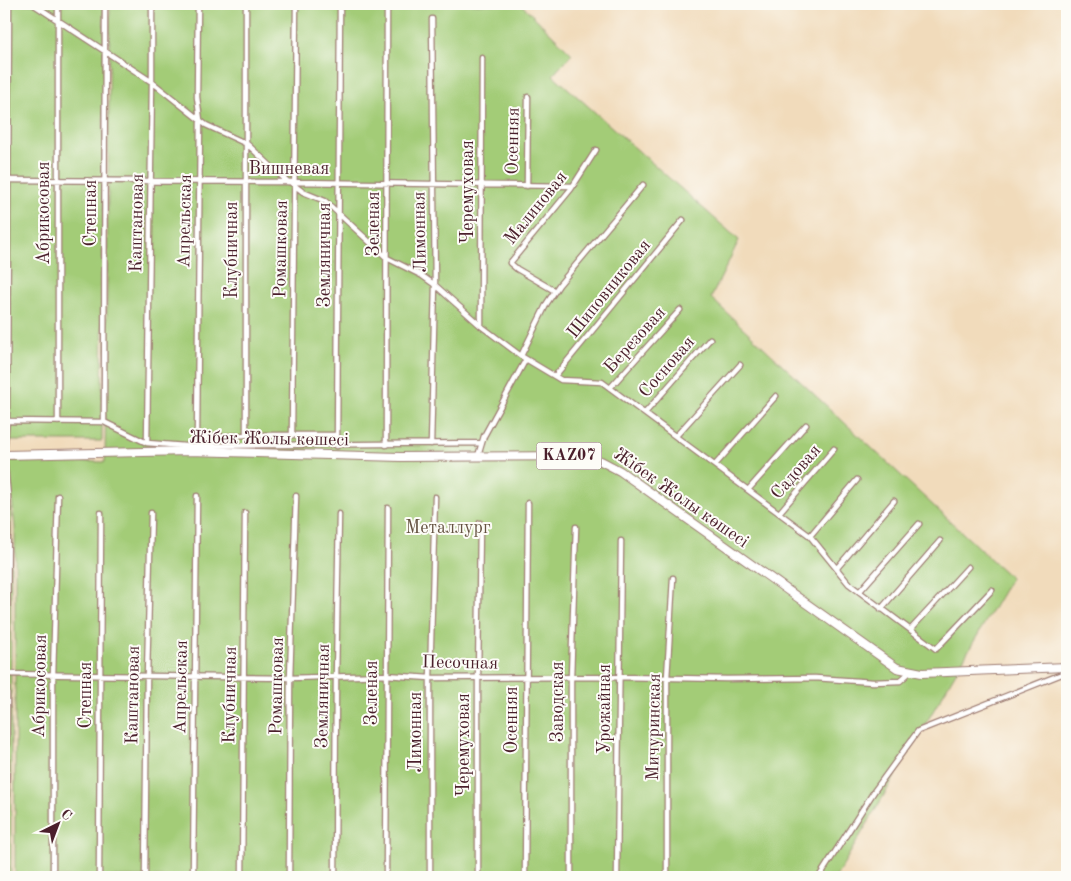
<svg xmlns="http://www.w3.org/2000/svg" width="1071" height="881" font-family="'Old Standard TT',serif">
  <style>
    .green { fill: #a3cc77; stroke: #767651 }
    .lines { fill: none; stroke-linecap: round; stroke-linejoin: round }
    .street-casing { stroke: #9e7d73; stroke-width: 7 }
    .highway-casing { stroke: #9e7d73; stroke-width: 10 }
    .street { stroke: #fff; stroke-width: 4.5 }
    .highway { stroke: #fff; stroke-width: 8 }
    .labels { text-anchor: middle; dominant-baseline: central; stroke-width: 4; stroke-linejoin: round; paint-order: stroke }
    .shield { fill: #fdfcf7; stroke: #806168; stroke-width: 1 }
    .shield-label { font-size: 16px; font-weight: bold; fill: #4a1f2b }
    .street-label { font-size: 18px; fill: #4a1f2b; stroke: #fdfcf7 }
    .park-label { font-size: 18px; fill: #655342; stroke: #fdfcf7 }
  </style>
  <rect width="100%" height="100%" fill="#fdfcf7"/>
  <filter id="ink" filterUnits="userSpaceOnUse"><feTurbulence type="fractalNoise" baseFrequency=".02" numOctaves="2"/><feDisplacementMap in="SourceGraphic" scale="10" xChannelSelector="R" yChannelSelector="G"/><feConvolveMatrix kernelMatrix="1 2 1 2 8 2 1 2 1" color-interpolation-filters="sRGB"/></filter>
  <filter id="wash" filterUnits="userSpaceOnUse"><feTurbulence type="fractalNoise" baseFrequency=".0096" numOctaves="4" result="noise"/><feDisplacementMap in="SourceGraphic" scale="20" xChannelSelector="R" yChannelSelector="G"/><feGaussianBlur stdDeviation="1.12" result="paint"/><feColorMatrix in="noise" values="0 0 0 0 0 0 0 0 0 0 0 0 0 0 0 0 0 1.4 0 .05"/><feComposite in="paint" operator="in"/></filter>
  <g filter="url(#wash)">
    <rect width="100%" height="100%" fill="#f1dbbb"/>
    <!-- green -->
    <path class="green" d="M 4,4 L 104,4 L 102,441 L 4,441 Z
      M 110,4 L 521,4 L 572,54 L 553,75 L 739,240 L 711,298 L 1011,578 L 836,877 L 15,877 L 15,528 L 8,460 L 105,462 Z
      M 4,460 L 6,460 L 11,513 L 11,877 L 4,877 Z"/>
  </g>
  <g filter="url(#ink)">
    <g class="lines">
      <!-- street casing -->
      <g class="street-casing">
        <path id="street" d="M 33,4 L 152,82 L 206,125 L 247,144 L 288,182
          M 198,4 L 197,97 L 200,120 L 197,438 L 246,435 L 337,435
          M 246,4 L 246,435
          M 4,180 L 295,182 L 573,186
          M 290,182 L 303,192 L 325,201 L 387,258 L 421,275 L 435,285 L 481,326 L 521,356 L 561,380 L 602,382 L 810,536 L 849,584 L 936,649 L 992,590
          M 527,186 L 528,97
          M 555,291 L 517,269 L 510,263 L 571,189 L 596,150
          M 481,326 L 482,58
          M 521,356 L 547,303 L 559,285 L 643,185
          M 555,376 L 683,220
          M 610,388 L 680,310
          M 645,413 L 710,339
          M 4,421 L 104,422 L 147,443 L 185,446 L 482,443
          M 58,422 L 58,4
          M 104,422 L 105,4
          M 292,435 L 296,4
          M 676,436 L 740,365
          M 147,443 L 152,82 L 152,4
          M 431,444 L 435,285 L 432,19
          M 386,445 L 387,4
          M 337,446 L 340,4
          M 4,454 L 7,421 L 9,4
          M 4,455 L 8,496 L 6,877
          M 478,456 L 484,436 L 526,359
          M 715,465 L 776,396
          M 748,490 L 806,425
          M 779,513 L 834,449
          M 810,536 L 857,480
          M 837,568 L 894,501
          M 860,591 L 919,524
          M 881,609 L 940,541
          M 911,629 L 968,567
          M 4,674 L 290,678 L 386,675 L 430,678 L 619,677 L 727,679 L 815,678 L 873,682 L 900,681 L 910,672
          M 53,877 L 53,676 L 58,496
          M 99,877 L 101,513
          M 145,877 L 147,676 L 151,513
          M 193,877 L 197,496
          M 242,877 L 245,513
          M 289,877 L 290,678 L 296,496
          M 335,877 L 336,678 L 339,514
          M 386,877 L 388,508
          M 430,877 L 430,678 L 435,497
          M 478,877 L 478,678 L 480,523
          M 525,877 L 528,503
          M 571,877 L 571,677 L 576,527
          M 617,877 L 621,541
          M 667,877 L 667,678 L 673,578
          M 819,877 L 875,790 L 918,731 L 1067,672"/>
      </g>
      <!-- highway casing -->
      <g class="highway-casing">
        <path id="highway" d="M 4,455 L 189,451 L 400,457 L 583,456 L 601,461 L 620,471 L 897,668 L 922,673 L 1067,667"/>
      </g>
      <!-- street -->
      <use href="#street" class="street"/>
      <!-- highway -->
      <use href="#highway" class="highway"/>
    </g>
  </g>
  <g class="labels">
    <!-- shield labels -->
    <rect class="shield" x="536.5" y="442.5" width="65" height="27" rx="4"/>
    <g class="shield-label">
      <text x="569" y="456">KAZ07</text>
    </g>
    <!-- street labels -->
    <g class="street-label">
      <text transform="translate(513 141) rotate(-89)">Осенняя</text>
      <text x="289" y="169">Вишневая</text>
      <text transform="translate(468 192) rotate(-90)">Черемуховая</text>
      <text transform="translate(536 208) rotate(-51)">Малиновая</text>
      <text transform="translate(44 213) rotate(-90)">Абрикосовая</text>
      <text transform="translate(91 213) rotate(-90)">Степная</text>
      <text transform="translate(185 221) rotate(-89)">Апрельская</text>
      <text transform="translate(137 223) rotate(-89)">Каштановая</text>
      <text transform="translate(374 224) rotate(-90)">Зеленая</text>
      <text transform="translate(420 232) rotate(-91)">Лимонная</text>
      <text transform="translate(281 249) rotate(-89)">Ромашковая</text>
      <text transform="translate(232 250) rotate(-90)">Клубничная</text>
      <text transform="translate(325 255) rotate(-90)">Земляничная</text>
      <text transform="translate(609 289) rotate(-51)">Шиповниковая</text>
      <text transform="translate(635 340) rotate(-48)">Березовая</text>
      <text transform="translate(667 367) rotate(-49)">Сосновая</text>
      <text transform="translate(269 439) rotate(1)">Жібек Жолы көшесі</text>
      <text transform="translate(796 472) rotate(-49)">Садовая</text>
      <text transform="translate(681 498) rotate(35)">Жібек Жолы көшесі</text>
      <text transform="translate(460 663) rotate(1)">Песочная</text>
      <text transform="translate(40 686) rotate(-89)">Абрикосовая</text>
      <text transform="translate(277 686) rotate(-89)">Ромашковая</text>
      <text transform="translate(181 687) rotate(-89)">Апрельская</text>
      <text transform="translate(372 693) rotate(-90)">Зеленая</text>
      <text transform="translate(86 695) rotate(-90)">Степная</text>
      <text transform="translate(133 695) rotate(-89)">Каштановая</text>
      <text transform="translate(230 695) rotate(-89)">Клубничная</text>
      <text transform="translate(323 696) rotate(-89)">Земляничная</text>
      <text transform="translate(558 702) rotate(-90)">Заводская</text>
      <text transform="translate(605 709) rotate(-90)">Урожайная</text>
      <text transform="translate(512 720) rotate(-90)">Осенняя</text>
      <text transform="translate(654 727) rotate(-89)">Мичуринская</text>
      <text transform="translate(416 732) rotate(-90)">Лимонная</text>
      <text transform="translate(464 745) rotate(-90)">Черемуховая</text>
    </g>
    <!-- park labels -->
    <g class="park-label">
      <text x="448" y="528">Металлург</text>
    </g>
  </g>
  <!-- margin -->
  <rect width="1071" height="881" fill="none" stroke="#fdfcf7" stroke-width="20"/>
  <!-- north arrow -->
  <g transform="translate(58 824) rotate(42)" stroke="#fdfcf7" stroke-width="4" paint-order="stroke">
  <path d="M0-4L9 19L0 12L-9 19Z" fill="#4a1f2b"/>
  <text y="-8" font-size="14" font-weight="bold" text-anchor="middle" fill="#4a1f2b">С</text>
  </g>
</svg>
